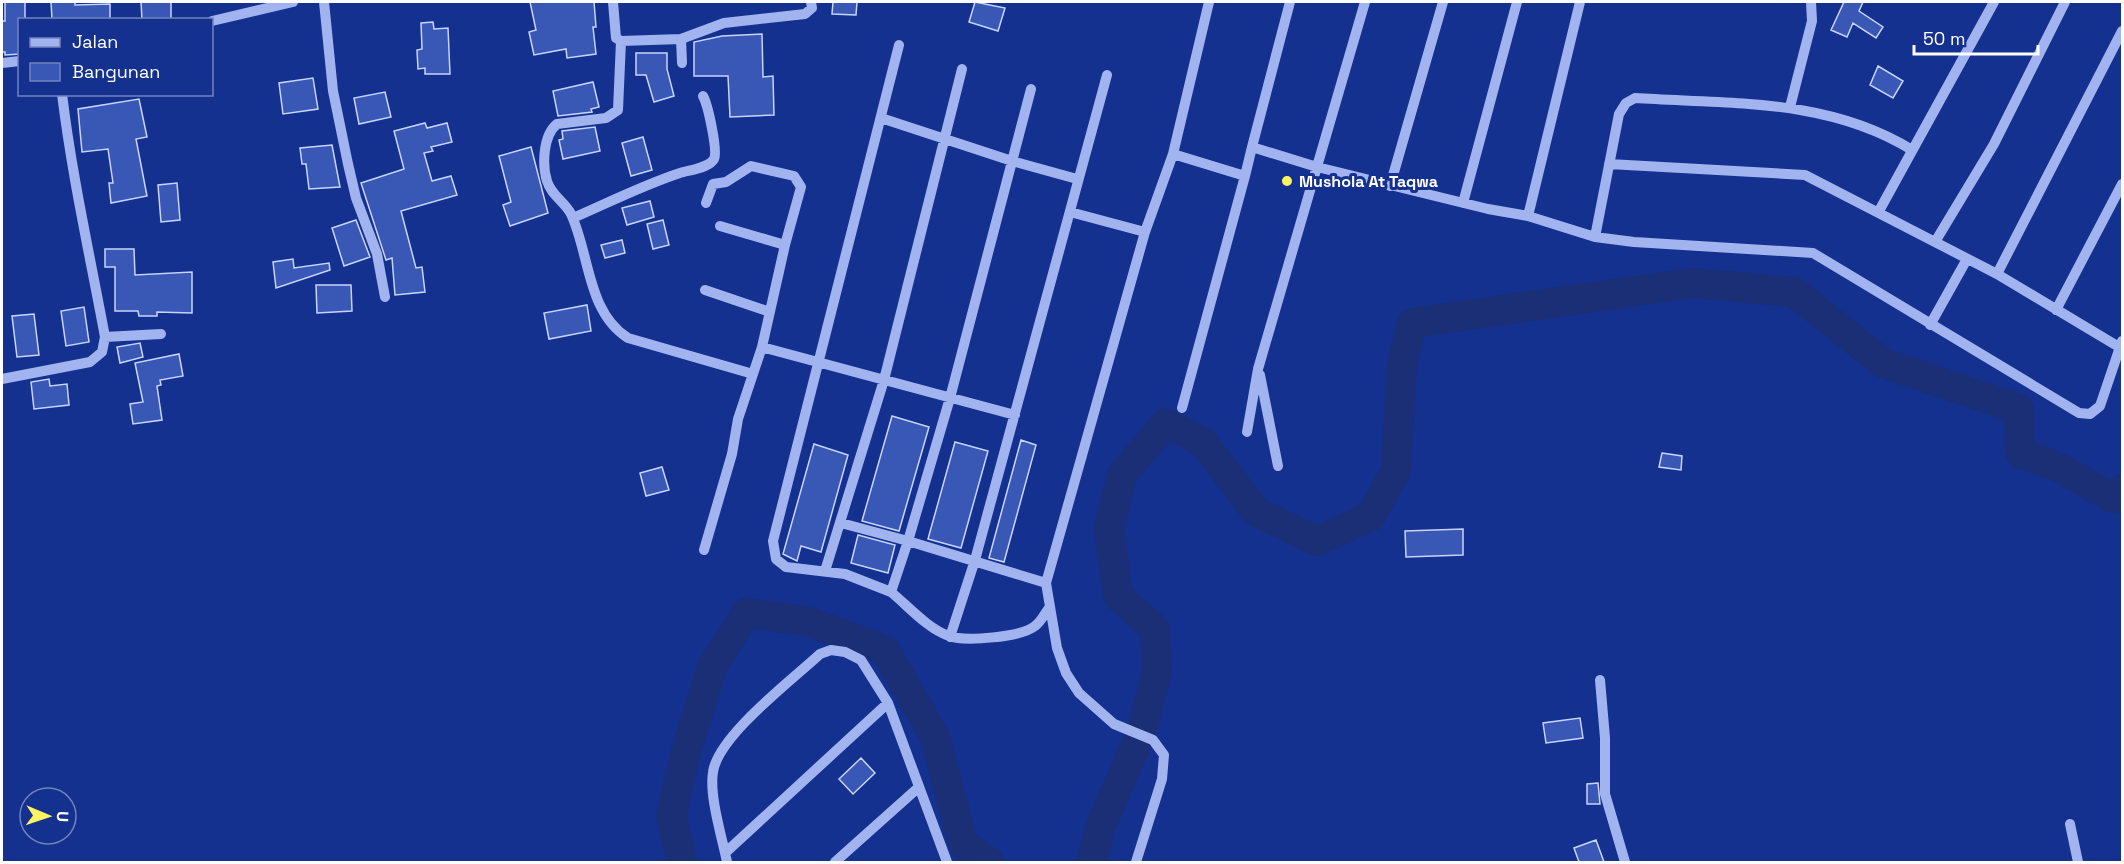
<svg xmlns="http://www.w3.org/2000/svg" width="2124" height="864" font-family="'Space Grotesk',sans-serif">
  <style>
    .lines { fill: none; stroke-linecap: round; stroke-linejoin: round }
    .river { stroke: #1a2f76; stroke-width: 30 }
    .building { fill: #3957b5; stroke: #c7d4fb; stroke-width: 1.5 }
    .minor { stroke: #a1b4f0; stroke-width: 10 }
    .poi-dot { fill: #fff360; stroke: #15318f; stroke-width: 2 }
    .labels { text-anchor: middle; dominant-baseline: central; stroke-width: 6; stroke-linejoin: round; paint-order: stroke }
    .poi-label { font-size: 16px; font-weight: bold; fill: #fff; stroke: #15318f; text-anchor: start }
  </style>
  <rect width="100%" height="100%" fill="#15318f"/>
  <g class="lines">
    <!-- river -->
    <path class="river" d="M 682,862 L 671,816 L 685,755 L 712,667 L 746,613 L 807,621 L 885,650 L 935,737 L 963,844 L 989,862
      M 1092,862 L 1101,825 L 1140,736 L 1157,671 L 1155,629 L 1118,596 L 1109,528 L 1122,475 L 1166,423 L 1203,442 L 1256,512 L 1317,541 L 1371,516 L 1396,470 L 1402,364 L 1412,323 L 1692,283 L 1794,292 L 1883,363 L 2019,409 L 2020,453 L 2058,467 L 2113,498 L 2122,489"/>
  </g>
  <!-- building -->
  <path class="building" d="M 5,2 L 25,2 L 25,20 L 20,20 L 20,54 L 5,55 L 5,52 L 2,52 L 2,21 L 5,21 Z
    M 51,2 L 75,2 L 75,5 L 110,4 L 110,20 L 52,19 Z
    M 141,2 L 171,2 L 171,20 L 142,20 Z
    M 530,2 L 594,2 L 596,27 L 593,27 L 596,54 L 567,58 L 566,49 L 534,55 L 529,32 L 536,30 Z
    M 833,2 L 857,2 L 856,15 L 832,14 Z
    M 975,2 L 1005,8 L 998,31 L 969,22 Z
    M 1844,2 L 1863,2 L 1859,11 L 1883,27 L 1876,38 L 1853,23 L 1847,37 L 1831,30 Z
    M 433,22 L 434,29 L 448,28 L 450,74 L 425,74 L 425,68 L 418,69 L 417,50 L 422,49 L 421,23 Z
    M 762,34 L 763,77 L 773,76 L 774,115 L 730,117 L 728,76 L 694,76 L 694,42 L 722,36 Z
    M 636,53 L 667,53 L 667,69 L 674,96 L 654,102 L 646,75 L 636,75 Z
    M 1878,66 L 1903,81 L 1893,98 L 1870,85 Z
    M 313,78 L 318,109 L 283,114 L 279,83 Z
    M 593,82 L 599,107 L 591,109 L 592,112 L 558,116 L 553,91 Z
    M 385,92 L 391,117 L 359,124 L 354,98 Z
    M 139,99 L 147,137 L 136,139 L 147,196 L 111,203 L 109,183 L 113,183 L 108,149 L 82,152 L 78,109 Z
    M 425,123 L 427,128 L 447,123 L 452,142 L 431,147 L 433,151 L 424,153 L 432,181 L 451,176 L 457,195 L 401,211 L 416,268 L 422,267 L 425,292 L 395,295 L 392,258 L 386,260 L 361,183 L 404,169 L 394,131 Z
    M 595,127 L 600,151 L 563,159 L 559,140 L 563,139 L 562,131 Z
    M 643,137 L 652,170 L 631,176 L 622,143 Z
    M 332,145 L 340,187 L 309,189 L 306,164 L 302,164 L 300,148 Z
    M 531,147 L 548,213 L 510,226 L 503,205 L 511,202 L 499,156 Z
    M 177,183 L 180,220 L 161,222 L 158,185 Z
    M 650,201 L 654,217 L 627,225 L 622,208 Z
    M 356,220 L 370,257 L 344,266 L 332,228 Z
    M 663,220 L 669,245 L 653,249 L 647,224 Z
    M 622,240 L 625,253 L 605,258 L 601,245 Z
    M 105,249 L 134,249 L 135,275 L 192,272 L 192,313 L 157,312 L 157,316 L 139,316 L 138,311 L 115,311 L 115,267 L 105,267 Z
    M 293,259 L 294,268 L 329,263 L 330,270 L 276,288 L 273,262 Z
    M 316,285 L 351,285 L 352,311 L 317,313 Z
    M 587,305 L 591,331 L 549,339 L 544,313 Z
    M 84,307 L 89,342 L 66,346 L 61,311 Z
    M 34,314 L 39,355 L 17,357 L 12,316 Z
    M 140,343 L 143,357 L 120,363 L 117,347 Z
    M 179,354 L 183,376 L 160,380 L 161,385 L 157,386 L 162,420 L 133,424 L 130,404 L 143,402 L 135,363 Z
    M 49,379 L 50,386 L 67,384 L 69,405 L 34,409 L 31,382 Z
    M 892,416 L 929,427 L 899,531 L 862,521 Z
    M 1021,440 L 1036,445 L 1004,562 L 989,558 Z
    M 955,442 L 988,451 L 961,548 L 928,539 Z
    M 814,444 L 848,455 L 821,552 L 801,546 L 797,561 L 783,554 Z
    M 1662,453 L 1682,456 L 1681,470 L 1659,467 Z
    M 662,467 L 669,490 L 646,496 L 640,473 Z
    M 1463,529 L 1463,555 L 1406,557 L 1405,531 Z
    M 858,535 L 895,545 L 888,573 L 851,563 Z
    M 1580,718 L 1583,738 L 1546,743 L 1543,723 Z
    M 861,758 L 875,773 L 853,794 L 839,779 Z
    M 1598,783 L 1600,804 L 1587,804 L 1587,784 Z
    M 1596,840 L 1604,862 L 1579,862 L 1574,848 Z"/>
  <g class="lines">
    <!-- minor -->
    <path class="minor" d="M 324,2 L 333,91 L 348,164 L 356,198 L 377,254 L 385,297
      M 613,2 L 616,38 L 621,41 L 681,39 L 682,63
      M 212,21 L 293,2
      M 681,39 L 724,23 L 805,14 L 812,8 L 811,2
      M 621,41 L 618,110 L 606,118 L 557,124 C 543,135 542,165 547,181 C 551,195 565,202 571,214 C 590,255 587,312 628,338 L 753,374
      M 2,63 L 20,61
      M 1031,89 L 950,398 L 908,541 L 1046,583
      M 1790,107 L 1812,21 L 1811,2
      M 881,118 L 1012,161 L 1077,179
      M 1252,147 L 1290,2
      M 1173,154 L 1209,2
      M 1609,164 L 1805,175 L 1997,274 L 2119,347
      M 1390,186 L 1443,2
      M 1463,203 L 1517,2
      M 1879,211 L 1994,2
      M 1070,212 L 1145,232 L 1046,583 L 1057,648 L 1066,673 L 1079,693 L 1114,724 L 1153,740 L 1164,755 L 1162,779 L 1136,862
      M 1528,216 L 1580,2
      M 573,218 C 608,203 643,185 680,173 C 690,170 709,168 714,159 C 718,151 708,105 703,96
      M 720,226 L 785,245
      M 1145,232 L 1173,154 L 1245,176 L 1252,147 L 1317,167 L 1488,209 L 1528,216 L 1595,237 L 1634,242 L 1813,253 L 2079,413 L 2090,414 L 2100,406 L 2122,341
      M 1595,237 L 1619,114 L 1626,103 L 1635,98 C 1730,104 1828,98 1912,150
      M 1935,242 L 1994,144 L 2065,2
      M 1997,274 L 2122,31
      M 705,290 L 770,312
      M 2056,310 L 2122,184
      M 1930,325 L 1967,259
      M 105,337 L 161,334
      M 762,347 L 1015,415
      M 1260,375 L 1278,466
      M 2,379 L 90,362 L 102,352 L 105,337 C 90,256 72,176 62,94
      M 1182,408 L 1245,176
      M 1247,432 L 1258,369 L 1365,2
      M 841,523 L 908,541 L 891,592 L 845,574 L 786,567 L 776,559 L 773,541 L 899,45
      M 704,550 L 732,454 L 738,419 L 762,347 L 785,245 L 801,187 L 794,176 L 751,166 L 726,182 L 713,184 L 706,203
      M 825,571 L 884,380 L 962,69
      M 891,592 C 908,606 928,629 949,636 C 965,642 1022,637 1035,626 C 1041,622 1045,613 1049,608
      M 950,637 L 975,560 L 1107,75
      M 1600,680 L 1605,738 L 1605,794 L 1625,862
      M 2070,824 L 2078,862
      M 725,853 L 888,703
      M 727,862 C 722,837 709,796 713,772 C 718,736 792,680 820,654 L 831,650 L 845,652 L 861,660 L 888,703 L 947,862
      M 835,862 L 919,787"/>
  </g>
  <!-- markers -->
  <circle class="poi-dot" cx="1287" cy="181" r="6"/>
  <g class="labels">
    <!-- poi labels -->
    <g class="poi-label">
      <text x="1299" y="181">Mushola At Taqwa</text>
    </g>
  </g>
  <!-- border -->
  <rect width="2124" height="864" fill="none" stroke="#ffffff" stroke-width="6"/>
  <!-- legend -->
  <rect x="18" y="18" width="195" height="78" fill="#15318f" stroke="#7383bc" stroke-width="1.5"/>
  <rect x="30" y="38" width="30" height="9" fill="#a1b4f0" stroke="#7383bc" stroke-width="1.5"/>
  <text x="72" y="48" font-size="18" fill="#ffffff">Jalan</text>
  <rect x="30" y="63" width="30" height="18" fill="#3957b5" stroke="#7383bc" stroke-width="1.5"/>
  <text x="72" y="78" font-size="18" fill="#ffffff">Bangunan</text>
  <!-- north arrow -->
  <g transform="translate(48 816) rotate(92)"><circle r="28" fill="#15318f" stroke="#7383bc" stroke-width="1.5"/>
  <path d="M0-4.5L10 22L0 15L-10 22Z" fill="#fff360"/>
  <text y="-9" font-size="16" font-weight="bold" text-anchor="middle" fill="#ffffff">U</text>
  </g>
  <!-- scale -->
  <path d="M1914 45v9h124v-9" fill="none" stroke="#ffffff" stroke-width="3"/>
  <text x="1923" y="45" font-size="18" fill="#ffffff" stroke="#15318f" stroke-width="4.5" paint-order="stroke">50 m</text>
</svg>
